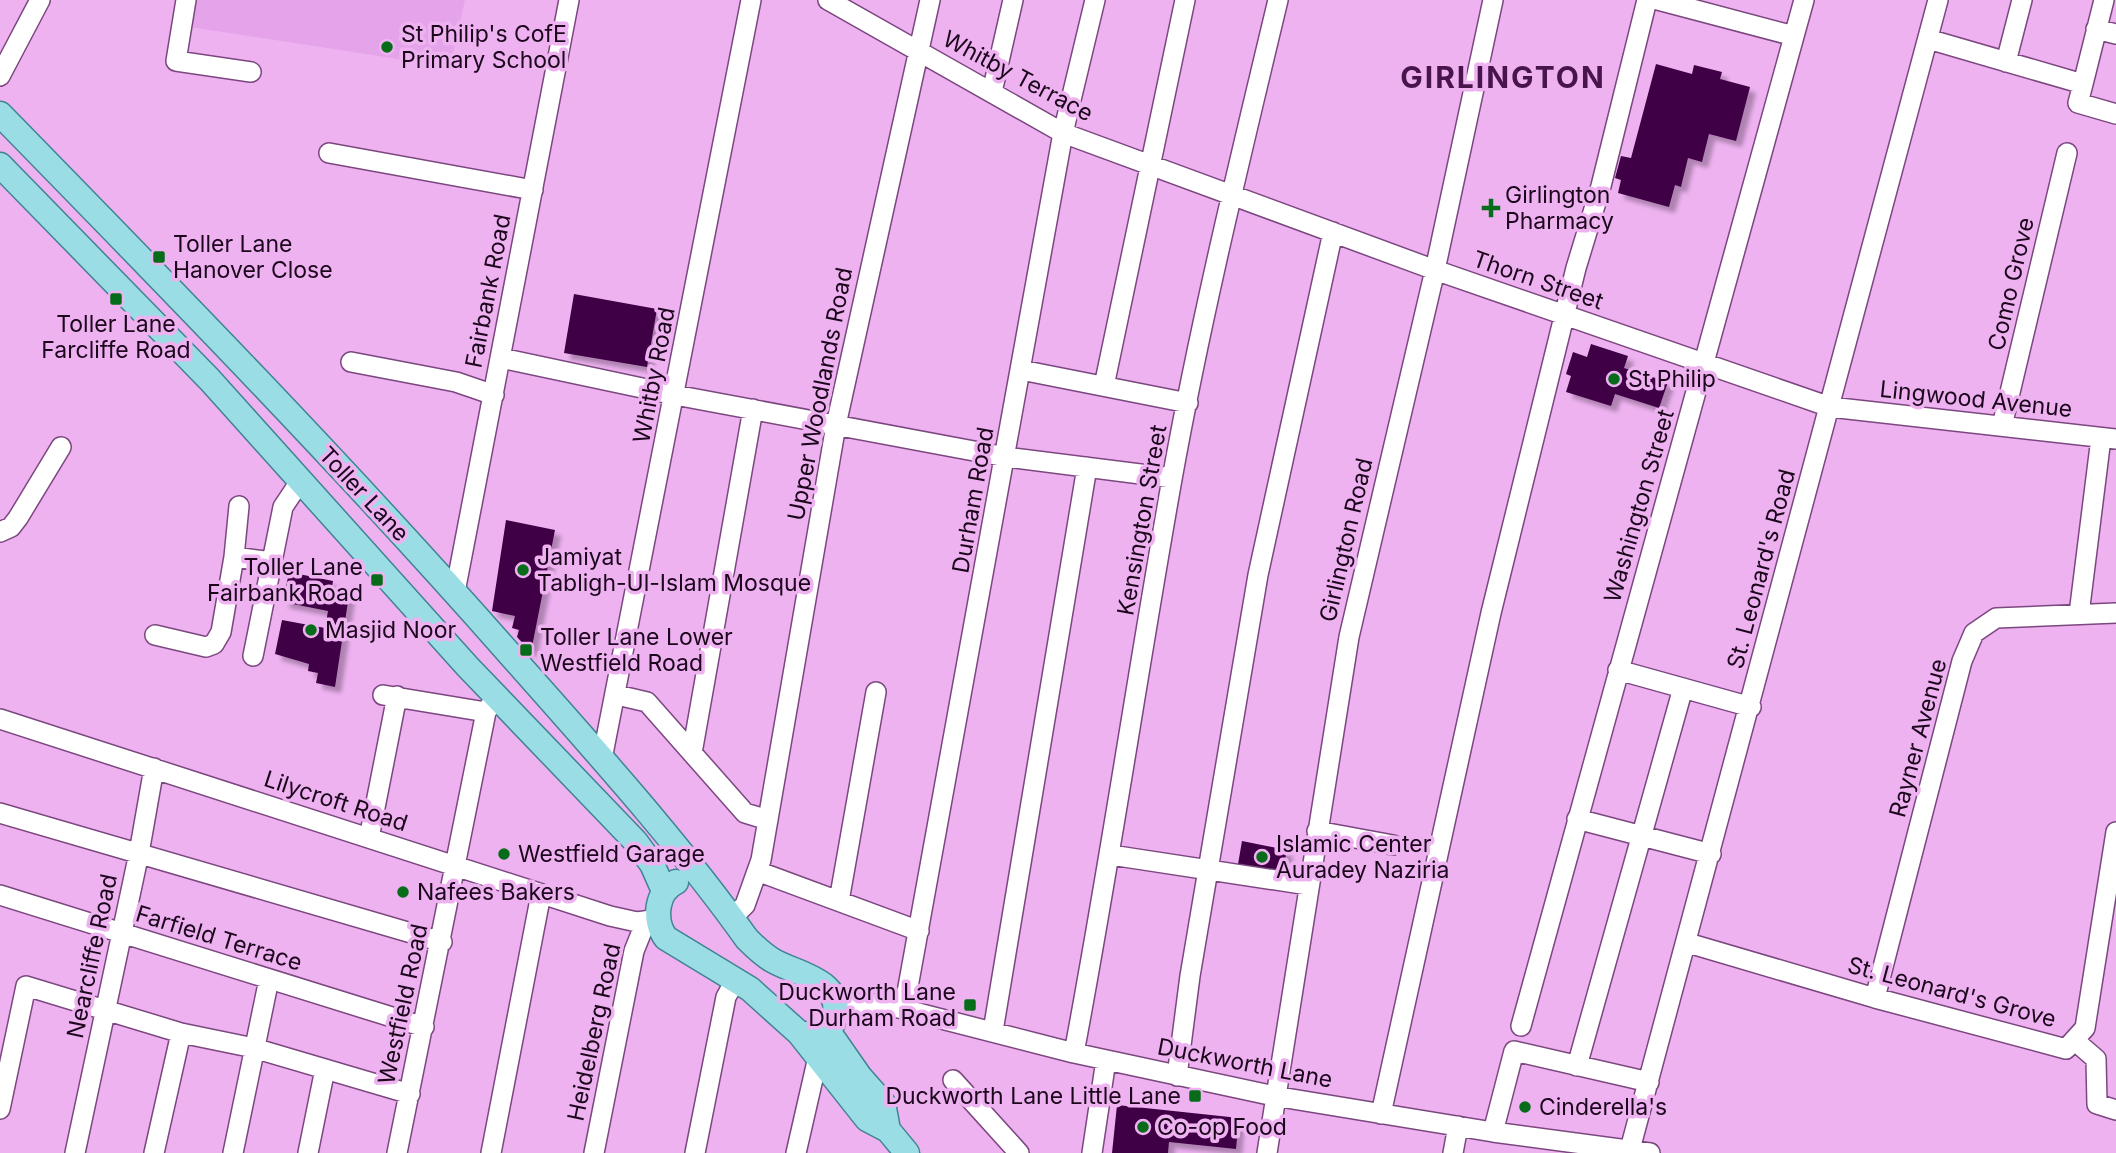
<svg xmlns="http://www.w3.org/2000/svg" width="2116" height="1153" font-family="Inter,sans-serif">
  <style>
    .built { fill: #e5a4e9 }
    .building { fill: #3f0045; filter: url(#shadow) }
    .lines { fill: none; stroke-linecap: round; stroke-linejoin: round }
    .minor-casing { stroke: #7b477f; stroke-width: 22 }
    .major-casing { stroke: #418392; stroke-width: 27 }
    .minor { stroke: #fff; stroke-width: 19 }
    .major { stroke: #9adde4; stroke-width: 24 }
    .poi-dot { fill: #066c19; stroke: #eeb2f1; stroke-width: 2.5 }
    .labels { text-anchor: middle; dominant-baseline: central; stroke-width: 7; stroke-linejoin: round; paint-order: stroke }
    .poi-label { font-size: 23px; fill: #1b061c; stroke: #eeb2f1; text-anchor: start }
    .street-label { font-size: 23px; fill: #1b061c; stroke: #eeb2f1 }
    .district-label { font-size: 30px; font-weight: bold; letter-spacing: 2px; fill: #47144b; stroke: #eeb2f1 }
  </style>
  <defs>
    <filter id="shadow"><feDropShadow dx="6" dy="6" stdDeviation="2" flood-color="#0004"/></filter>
  </defs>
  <rect width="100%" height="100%" fill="#eeb2f1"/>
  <!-- built -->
  <path class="built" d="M 197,0 L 465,0 L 450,67 L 190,27 Z"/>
  <!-- building -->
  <path class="building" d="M 1656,64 L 1692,74 L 1694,65 L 1722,72 L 1720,79 L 1750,87 L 1736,141 L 1709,134 L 1702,162 L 1688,158 L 1681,187 L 1675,185 L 1669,207 L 1618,193 L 1621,180 L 1615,178 L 1621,156 L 1631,158 Z
    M 574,294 L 657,309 L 647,367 L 564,353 Z
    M 1591,344 L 1628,356 L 1624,368 L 1668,382 L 1659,408 L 1615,394 L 1611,406 L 1566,392 L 1571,376 L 1566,374 L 1573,352 L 1587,357 Z
    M 506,520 L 555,530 L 531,652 L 517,637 L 519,630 L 512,628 L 515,616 L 492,611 Z
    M 289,572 L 333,581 L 332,587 L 341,588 L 340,593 L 349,595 L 335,687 L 316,683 L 318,673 L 308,671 L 309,664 L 275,654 L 282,620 L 325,628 L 328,611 L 283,602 Z
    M 1242,841 L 1287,850 L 1284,865 L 1290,866 L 1288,879 L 1237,870 Z
    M 1117,1105 L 1239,1118 L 1236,1149 L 1169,1142 L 1168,1153 L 1112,1153 Z"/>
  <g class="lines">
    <!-- minor casing -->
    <g class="minor-casing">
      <path id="minor" d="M 186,0 L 176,61 L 251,72
        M 828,0 L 1063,133 L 1435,270 L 1830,407 L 2116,439
        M 1658,0 L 1794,36
        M 2096,29 L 2116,34
        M 1928,39 L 2083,84 L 2078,103 L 2116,114
        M 2006,62 L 2022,0
        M 0,76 L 40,0
        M 2083,84 L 2104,0
        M 992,92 L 1013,0
        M 329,153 L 533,190
        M 501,358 L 675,395 L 1006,457 L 1172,478
        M 351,362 L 456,382 L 494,395
        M 1021,370 L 1188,403
        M 1104,386 L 1185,0
        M 2002,426 L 2067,153
        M 0,532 L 11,527 L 18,518 L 61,447
        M 234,557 L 239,506
        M 455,592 L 569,0
        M 2079,614 L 2101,438
        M 155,635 L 206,647 L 214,644 L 221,632 L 234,557 L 272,562
        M 253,656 L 283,507 L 301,480
        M 1618,670 L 1751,707
        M 383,695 L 486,712
        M 617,695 L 647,702 L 745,813 L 768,820
        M 0,719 L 610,916 L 637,922 L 659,919
        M 692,753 L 753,409
        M 602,759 L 751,0
        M 0,813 L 442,942
        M 1577,819 L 1711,854
        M 1317,831 L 1393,845
        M 369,838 L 397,696
        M 1111,855 L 1308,885
        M 757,871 L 919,931
        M 0,895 L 424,1027
        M 839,901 L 876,692
        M 732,918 L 745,905 L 761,860 L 836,425 L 930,0
        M 1688,943 L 1875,998 L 2066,1049 L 2085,1028 L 2116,832
        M 1875,998 L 1962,661 L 1974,633 L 1996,618 L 2116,613
        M 835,1004 L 883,1004 L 1074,1053 L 1274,1096 L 1493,1132 L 1650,1153
        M 904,1009 L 1063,133 L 1095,0
        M 1521,1026 L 1804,0
        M 993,1031 L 1087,467
        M 2074,1040 L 2096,1059 L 2097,1104 L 2116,1110
        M 1074,1053 C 1110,862 1138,670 1172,479 C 1201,318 1240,159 1278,0
        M 1577,1066 L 1683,688
        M 1177,1076 L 1190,976 L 1258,575 L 1333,232
        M 953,1080 L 1019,1153
        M 0,1109 L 26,986 L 181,1033 L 254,1048 L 410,1094
        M 1381,1114 L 1491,613 L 1576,268 L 1601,186 L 1647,0
        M 1493,1132 L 1514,1051 L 1649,1082
        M 75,1153 L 139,853 L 154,768
        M 154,1153 L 181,1033
        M 233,1153 L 269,979
        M 308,1153 L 325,1069
        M 397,1153 L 486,712 L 496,697
        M 491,1153 L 541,894
        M 594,1153 L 634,951 L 646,921
        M 695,1153 L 726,997 L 736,979
        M 796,1153 L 818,1057
        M 1092,1153 L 1106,1060
        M 1267,1153 L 1349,637 L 1435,270 L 1493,0
        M 1453,1153 L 1458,1126
        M 1629,1153 L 1938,0"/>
    </g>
    <!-- major casing -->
    <g class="major-casing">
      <path id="major" d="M 0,114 C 172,290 344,466 507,651 C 589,744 675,838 747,939 C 755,947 762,954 772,960 C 795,974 842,979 835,1016 C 833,1026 828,1033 818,1036 L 799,1033
        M 0,165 L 210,380 L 467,666 L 635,841 L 652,864 L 664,891
        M 676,882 C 656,891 653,921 666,938 L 750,989 L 799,1033 L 867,1119 L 888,1130 L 907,1153
        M 828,1031 L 860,1077 L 883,1103 L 888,1130"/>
    </g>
    <!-- minor -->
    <use href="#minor" class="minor"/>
    <!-- major -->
    <use href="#major" class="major"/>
  </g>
  <!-- markers -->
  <g class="poi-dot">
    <circle cx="387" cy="47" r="7"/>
    <path d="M1487.5 197.5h7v7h7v7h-7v7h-7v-7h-7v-7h7z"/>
    <rect x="152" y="250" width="14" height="14" rx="3.5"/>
    <rect x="109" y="292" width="14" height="14" rx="3.5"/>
    <circle cx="1614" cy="379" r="7"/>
    <circle cx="523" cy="570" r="7"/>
    <rect x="370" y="573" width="14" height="14" rx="3.5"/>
    <circle cx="311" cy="630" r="7"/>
    <rect x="519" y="643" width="14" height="14" rx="3.5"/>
    <circle cx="504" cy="854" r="7"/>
    <circle cx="1262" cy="857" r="7"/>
    <circle cx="403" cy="892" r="7"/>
    <rect x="963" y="998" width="14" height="14" rx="3.5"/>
    <rect x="1188" y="1089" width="14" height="14" rx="3.5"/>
    <circle cx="1525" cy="1107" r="7"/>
    <circle cx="1143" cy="1127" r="7"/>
  </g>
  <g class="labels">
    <!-- poi labels -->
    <g class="poi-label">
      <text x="401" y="34">St Philip's CofE<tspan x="401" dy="26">Primary School</tspan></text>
      <text x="1505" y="195">Girlington<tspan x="1505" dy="26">Pharmacy</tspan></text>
      <text x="173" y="244">Toller Lane<tspan x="173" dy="26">Hanover Close</tspan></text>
      <text x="116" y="324" text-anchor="middle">Toller Lane<tspan x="116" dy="26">Farcliffe Road</tspan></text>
      <text x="1628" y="379">St Philip</text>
      <text x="537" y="557">Jamiyat<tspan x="537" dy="26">Tabligh-Ul-Islam Mosque</tspan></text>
      <text x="363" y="567" text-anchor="end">Toller Lane<tspan x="363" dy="26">Fairbank Road</tspan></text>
      <text x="325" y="630">Masjid Noor</text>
      <text x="540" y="637">Toller Lane Lower<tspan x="540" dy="26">Westfield Road</tspan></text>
      <text x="1276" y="844">Islamic Center<tspan x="1276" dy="26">Auradey Naziria</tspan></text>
      <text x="518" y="854">Westfield Garage</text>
      <text x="417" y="892">Nafees Bakers</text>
      <text x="956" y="992" text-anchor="end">Duckworth Lane<tspan x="956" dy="26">Durham Road</tspan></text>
      <text x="1181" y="1096" text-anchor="end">Duckworth Lane Little Lane</text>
      <text x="1539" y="1107">Cinderella's</text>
      <text x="1157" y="1127">Co-op Food</text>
    </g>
    <!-- street labels -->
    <g class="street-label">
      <text transform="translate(1018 76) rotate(28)">Whitby Terrace</text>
      <text transform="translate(1538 280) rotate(19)">Thorn Street</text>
      <text transform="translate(2011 284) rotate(-77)">Como Grove</text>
      <text transform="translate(488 291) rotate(-79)">Fairbank Road</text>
      <text transform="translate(654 375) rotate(-79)">Whitby Road</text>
      <text transform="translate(820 394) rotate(-79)">Upper Woodlands Road</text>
      <text transform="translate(1976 399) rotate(6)">Lingwood Avenue</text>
      <text transform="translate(364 494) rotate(47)">Toller Lane</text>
      <text transform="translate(973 500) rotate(-80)">Durham Road</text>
      <text transform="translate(1639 506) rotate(-74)">Washington Street</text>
      <text transform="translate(1142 520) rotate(-80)">Kensington Street</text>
      <text transform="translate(1346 540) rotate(-77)">Girlington Road</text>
      <text transform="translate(1761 569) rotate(-75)">St. Leonard's Road</text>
      <text transform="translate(1918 738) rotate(-75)">Rayner Avenue</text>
      <text transform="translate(336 801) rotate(18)">Lilycroft Road</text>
      <text transform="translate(219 938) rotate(17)">Farfield Terrace</text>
      <text transform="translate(92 956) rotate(-78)">Nearcliffe Road</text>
      <text transform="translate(1952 992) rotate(15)">St. Leonard's Grove</text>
      <text transform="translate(403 1004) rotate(-78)">Westfield Road</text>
      <text transform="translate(594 1032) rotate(-78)">Heidelberg Road</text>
      <text transform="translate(1245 1063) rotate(11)">Duckworth Lane</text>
    </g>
    <!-- district labels -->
    <g class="district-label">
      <text x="1503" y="77">GIRLINGTON</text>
    </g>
  </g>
</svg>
